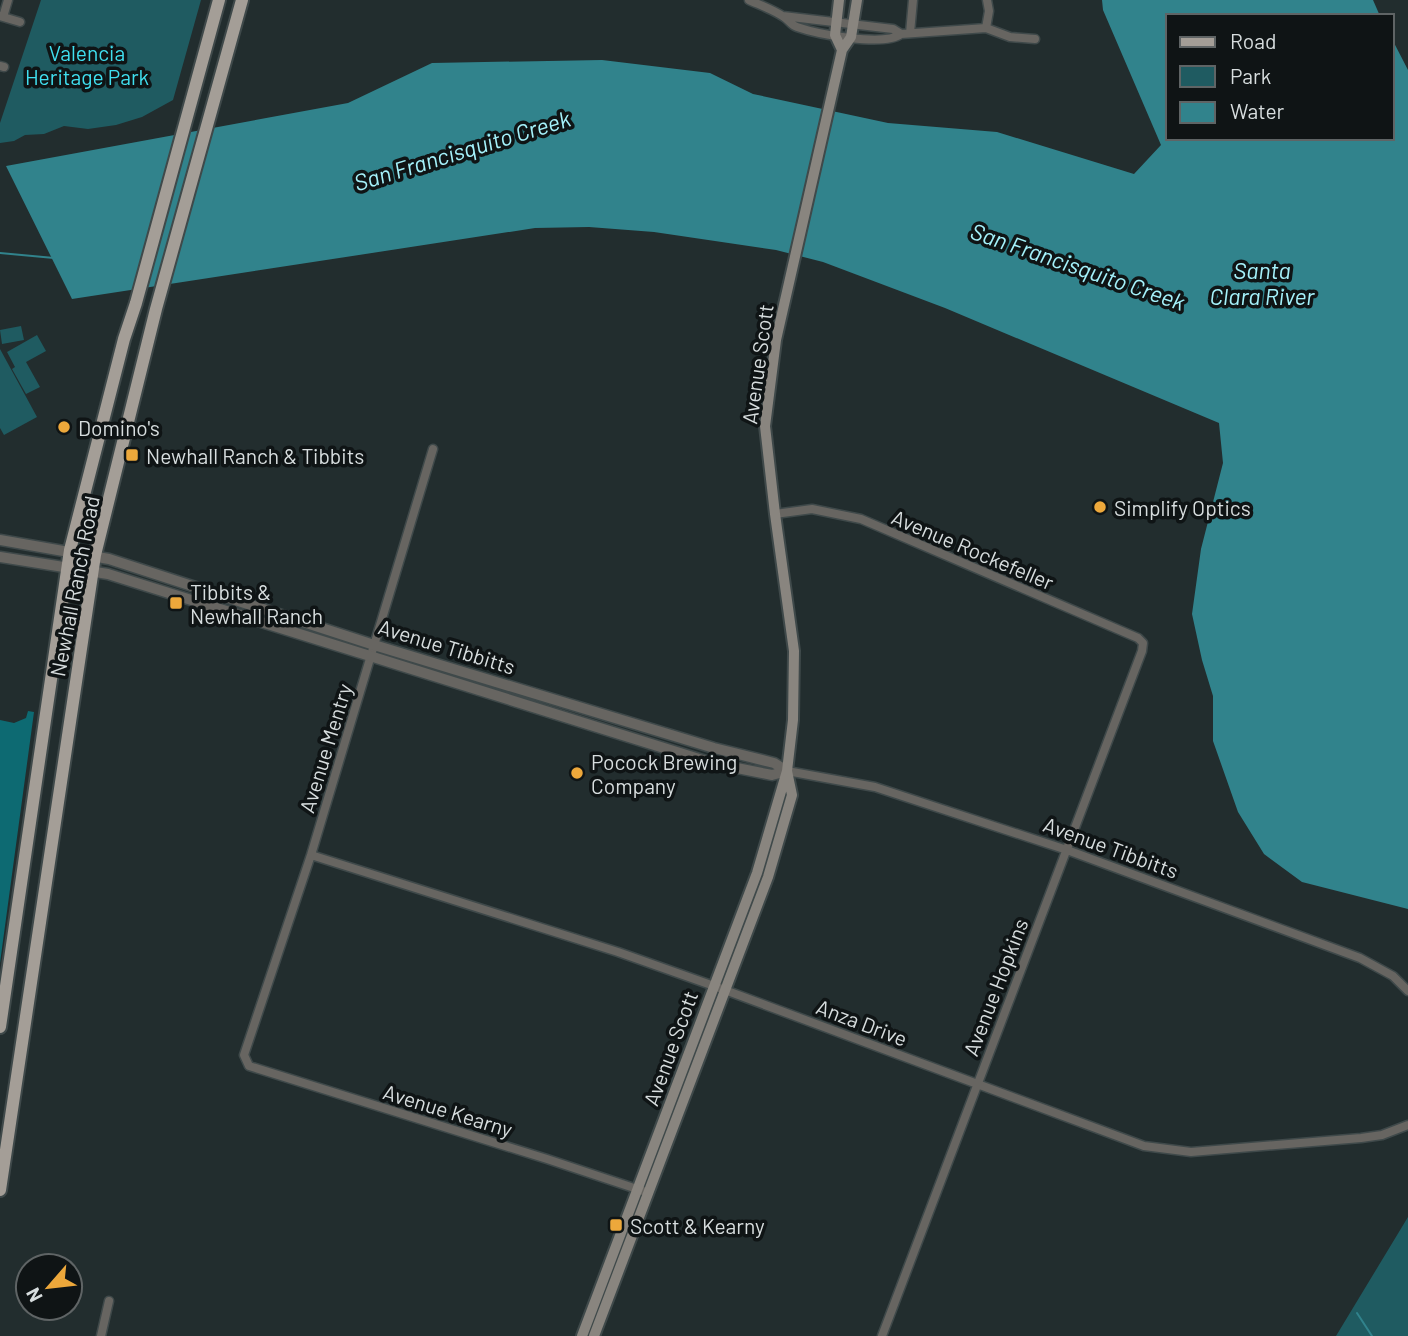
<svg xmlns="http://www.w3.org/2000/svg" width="1408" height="1336" font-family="Barlow,sans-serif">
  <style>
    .green { fill: #1f5b61 }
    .forest { fill: #0d6a72 }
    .water { fill: #31838c }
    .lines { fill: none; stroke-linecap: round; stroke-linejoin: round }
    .stream { stroke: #31838c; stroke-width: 2 }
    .minor-casing { stroke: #3f494a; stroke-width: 11 }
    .tertiary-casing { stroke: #3f494a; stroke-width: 13 }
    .secondary-casing { stroke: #3f494a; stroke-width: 14 }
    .primary-casing { stroke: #3f494a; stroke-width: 16 }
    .minor { stroke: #676561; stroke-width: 8 }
    .tertiary { stroke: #676561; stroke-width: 10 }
    .secondary { stroke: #89857f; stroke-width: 10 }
    .primary { stroke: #a49e97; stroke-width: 12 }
    .poi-dot { fill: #eda83b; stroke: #0f1415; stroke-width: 2.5 }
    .labels { text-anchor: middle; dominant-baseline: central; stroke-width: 7; stroke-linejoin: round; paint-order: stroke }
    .park-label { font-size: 21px; fill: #40dfef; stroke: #0f1415 }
    .street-label { font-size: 21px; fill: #d7ddde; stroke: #0f1415 }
    .poi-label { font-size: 21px; fill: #d7ddde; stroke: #0f1415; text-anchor: start }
    .water-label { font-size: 23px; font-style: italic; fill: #a5f2fb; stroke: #0f1415 }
  </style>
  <rect width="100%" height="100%" fill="#222d2e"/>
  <!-- green -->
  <path class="green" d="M 41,0 L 201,0 L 173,100 L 142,117 L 116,125 L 88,129 L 64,126 L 44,134 L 25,135 L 14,141 L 0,143 L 0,123 Z
    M 21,326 L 24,340 L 2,344 L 0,330 Z
    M 37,335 L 46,351 L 26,362 L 40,387 L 26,394 L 12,369 L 15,367 L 7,352 Z
    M 0,349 L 37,417 L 4,435 L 0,428 Z
    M 1408,1217 L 1408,1336 L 1336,1336 Z"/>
  <!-- forest -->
  <path class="forest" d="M 28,711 L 34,712 L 0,963 L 0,720 L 14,723 L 26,718 Z"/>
  <!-- water -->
  <path class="water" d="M 1102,0 L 1373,0 L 1380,16 L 1168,16 L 1168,138 L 1392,138 L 1392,39 L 1408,70 L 1408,909 L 1302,882 L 1264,854 L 1238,812 L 1213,741 L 1213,696 L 1202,660 L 1192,614 L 1201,549 L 1223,463 L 1219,423 L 945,308 L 823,262 L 776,250 L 654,232 L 589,227 L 535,228 L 72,299 L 6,166 L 348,103 L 432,63 L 602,60 L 710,73 L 753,94 L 888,123 L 997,132 L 1134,174 L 1161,145 L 1103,10 Z"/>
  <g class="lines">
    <!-- stream -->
    <path class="stream" d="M 0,253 L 54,258
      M 1357,1313 L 1372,1336"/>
    <!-- minor casing -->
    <g class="minor-casing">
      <path id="minor" d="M 749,0 C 760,5 774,10 784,17 C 789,20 791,25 797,27 C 817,34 884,47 901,34 L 893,29 L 783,16
        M 0,16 L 20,22
        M 3,17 L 8,0
        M 986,28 L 989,11 L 987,0
        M 910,33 L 913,0
        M 901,34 L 986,28 L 1010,37 L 1035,39
        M 0,66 L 4,67
        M 433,449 L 311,855 L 244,1055 L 249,1066 L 547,1159 L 649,1193
        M 775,514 L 812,509 L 861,519 L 1138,638 L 1143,643 L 1142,651 L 882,1336
        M 787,771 L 875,787 L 1067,850 L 1360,958 L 1393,976 L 1408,991
        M 311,855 L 618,952 L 714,986 L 1144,1146 L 1191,1152 L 1361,1138 L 1382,1135 L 1408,1125
        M 101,1336 L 109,1301"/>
    </g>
    <!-- tertiary casing -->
    <g class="tertiary-casing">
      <path id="tertiary" d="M 0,540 L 109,559 L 374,645 L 714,748 L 774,763 L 787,771
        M 0,557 L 108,574 L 712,763 L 772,775 L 787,771"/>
    </g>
    <!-- secondary casing -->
    <g class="secondary-casing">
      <path id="secondary" d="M 839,0 L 835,35 L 842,50
        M 582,1336 L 757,873 L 787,771 L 793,720 L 794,651 L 775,514 L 765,426 L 776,340 L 842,50 L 851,37 L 857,0
        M 594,1336 L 768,877 L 792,795 L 787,771"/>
    </g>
    <!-- primary casing -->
    <g class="primary-casing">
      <path id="primary" d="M 0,1027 L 70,550 L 124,339 L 136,303 L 219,0
        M 0,1190 L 95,555 L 156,309 L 242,0"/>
    </g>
    <!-- minor -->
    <use href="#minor" class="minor"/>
    <!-- tertiary -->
    <use href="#tertiary" class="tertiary"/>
    <!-- secondary -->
    <use href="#secondary" class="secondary"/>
    <!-- primary -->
    <use href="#primary" class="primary"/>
  </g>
  <!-- markers -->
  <g class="poi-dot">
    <circle cx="64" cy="427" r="7"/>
    <rect x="125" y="448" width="14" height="14" rx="3.5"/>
    <circle cx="1100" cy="507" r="7"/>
    <rect x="169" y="596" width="14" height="14" rx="3.5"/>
    <circle cx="577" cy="773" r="7"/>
    <rect x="609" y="1218" width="14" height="14" rx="3.5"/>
  </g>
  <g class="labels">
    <!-- park labels -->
    <g class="park-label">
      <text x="87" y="52">Valencia<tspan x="87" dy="24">Heritage Park</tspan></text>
    </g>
    <!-- street labels -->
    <g class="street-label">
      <text transform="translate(757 364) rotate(-82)">Avenue Scott</text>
      <text transform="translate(973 549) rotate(23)">Avenue Rockefeller</text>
      <text transform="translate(74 586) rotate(-79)">Newhall Ranch Road</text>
      <text transform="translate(447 646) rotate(17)">Avenue Tibbitts</text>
      <text transform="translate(325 748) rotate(-73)">Avenue Mentry</text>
      <text transform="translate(1111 847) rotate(20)">Avenue Tibbitts</text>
      <text transform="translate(995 987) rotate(-69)">Avenue Hopkins</text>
      <text transform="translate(862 1022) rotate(21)">Anza Drive</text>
      <text transform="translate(670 1048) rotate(-70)">Avenue Scott</text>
      <text transform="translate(448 1110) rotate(17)">Avenue Kearny</text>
    </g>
    <!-- poi labels -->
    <g class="poi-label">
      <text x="78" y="427">Domino's</text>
      <text x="146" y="455">Newhall Ranch &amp; Tibbits</text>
      <text x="1114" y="507">Simplify Optics</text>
      <text x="190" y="591">Tibbits &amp;<tspan x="190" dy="24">Newhall Ranch</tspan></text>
      <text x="591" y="761">Pocock Brewing<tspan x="591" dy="24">Company</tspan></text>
      <text x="630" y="1225">Scott &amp; Kearny</text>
    </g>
    <!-- water labels -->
    <g class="water-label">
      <text transform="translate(462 150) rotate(-17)">San Francisquito Creek</text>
      <text transform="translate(1078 266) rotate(19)">San Francisquito Creek</text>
      <text x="1262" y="270">Santa<tspan x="1262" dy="26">Clara River</tspan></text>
    </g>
  </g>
  <!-- legend -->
  <rect x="1166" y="14" width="228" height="126" fill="#0f1415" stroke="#5f6465" stroke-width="2"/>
  <rect x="1180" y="37" width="35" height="10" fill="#a49e97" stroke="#5f6465" stroke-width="2"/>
  <text x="1230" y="49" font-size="21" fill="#d7ddde">Road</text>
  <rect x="1180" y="66" width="35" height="21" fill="#1f5b61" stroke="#5f6465" stroke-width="2"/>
  <text x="1230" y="84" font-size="21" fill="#d7ddde">Park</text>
  <rect x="1180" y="102" width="35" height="21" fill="#31838c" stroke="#5f6465" stroke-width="2"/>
  <text x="1230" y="119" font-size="21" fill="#d7ddde">Water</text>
  <!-- north arrow -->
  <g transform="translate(49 1287) rotate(242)"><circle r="33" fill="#0f1415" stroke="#5f6465" stroke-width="2"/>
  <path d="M0-5L12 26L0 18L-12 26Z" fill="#eda83b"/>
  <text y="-10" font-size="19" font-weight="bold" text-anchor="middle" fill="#d7ddde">N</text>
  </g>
</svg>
